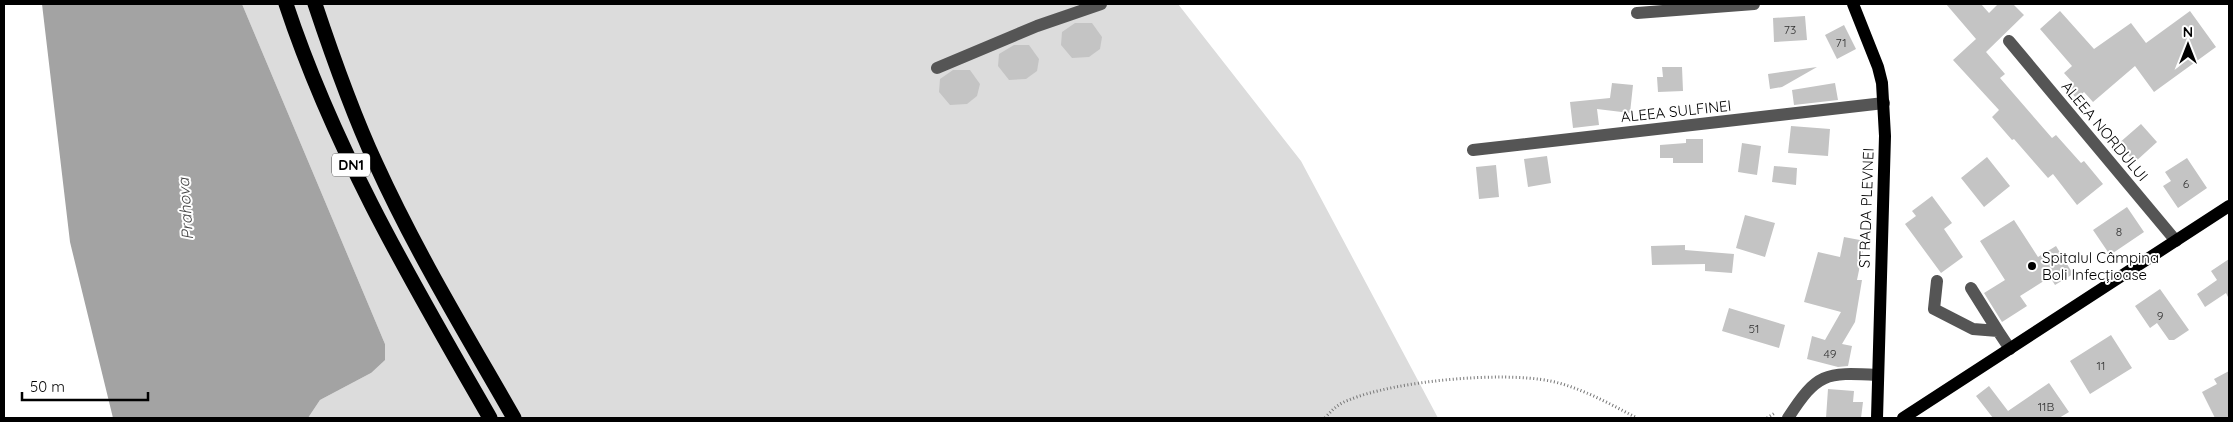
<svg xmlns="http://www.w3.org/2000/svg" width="2233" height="422" font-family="Quicksand,sans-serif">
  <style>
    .green { fill: #dcdcdc }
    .water { fill: #a3a3a3 }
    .building { fill: #c4c4c4 }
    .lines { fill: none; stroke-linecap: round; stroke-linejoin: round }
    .path { stroke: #777; stroke-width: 3; stroke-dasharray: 1 2.5; stroke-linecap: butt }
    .minor { stroke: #555; stroke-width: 12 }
    .major { stroke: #000; stroke-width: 12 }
    .highway { stroke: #000; stroke-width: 15 }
    .poi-dot { fill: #000; stroke: #fff; stroke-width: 2 }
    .labels { text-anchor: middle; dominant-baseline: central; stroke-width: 4; stroke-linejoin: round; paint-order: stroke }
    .number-label { font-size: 12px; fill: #313131 }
    .shield { fill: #fff; stroke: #4c4c4c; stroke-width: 1 }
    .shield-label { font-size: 14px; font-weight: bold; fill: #000 }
    .street-label { font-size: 15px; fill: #000; stroke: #fff }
    .poi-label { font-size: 15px; fill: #000; stroke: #fff; text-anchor: start }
    .water-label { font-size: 16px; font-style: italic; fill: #444; stroke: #fff }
  </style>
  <rect width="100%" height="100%" fill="#fff"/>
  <!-- green -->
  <path class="green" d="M 242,4 L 1178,4 L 1301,161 L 1438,418 L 308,418 L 320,400 L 371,373 L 385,344 Z"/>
  <!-- water -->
  <path class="water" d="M 42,4 L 242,4 L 385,344 L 385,360 L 371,373 L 320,400 L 308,418 L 113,418 L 70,242 Z"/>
  <!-- building -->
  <path class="building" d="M 1946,4 L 1981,4 L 1989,13 L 1998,4 L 2013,4 L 2024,15 L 1986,52 L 2005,74 L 2000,78 L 2052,138 L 2056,135 L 2081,163 L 2084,161 L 2103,184 L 2077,205 L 2053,174 L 2048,178 L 2014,139 L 2012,140 L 1992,117 L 1999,110 L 1953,60 L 1976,39 Z
    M 2060,11 L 2094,49 L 2131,23 L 2146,43 L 2190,11 L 2216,47 L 2154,92 L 2135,66 L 2093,102 L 2084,92 L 2077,99 L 2067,88 L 2073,83 L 2064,73 L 2072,66 L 2040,29 Z
    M 1805,16 L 1807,40 L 1774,42 L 1773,18 Z
    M 1075,23 L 1092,23 L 1102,37 L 1100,49 L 1089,57 L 1072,58 L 1061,45 L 1062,32 Z
    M 1844,25 L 1856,49 L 1837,59 L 1825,35 Z
    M 1014,45 L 1029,45 L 1039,59 L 1037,71 L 1026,79 L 1009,80 L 998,66 L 999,54 Z
    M 1662,67 L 1682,67 L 1683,91 L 1658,92 L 1657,77 L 1663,77 Z
    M 1817,67 L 1782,87 L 1770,89 L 1768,74 Z
    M 953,70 L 970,70 L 980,84 L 977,96 L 967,104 L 950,105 L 939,92 L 940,79 Z
    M 1612,83 L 1633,85 L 1630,113 L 1597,109 L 1599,125 L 1573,128 L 1570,102 L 1610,98 Z
    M 1835,83 L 1838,100 L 1794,105 L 1792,90 Z
    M 2141,124 L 2157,142 L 2135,162 L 2118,144 Z
    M 1791,126 L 1830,129 L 1828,156 L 1788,153 Z
    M 1686,139 L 1703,139 L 1703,163 L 1673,163 L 1673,158 L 1660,158 L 1660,145 L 1686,143 Z
    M 1742,143 L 1761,146 L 1757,175 L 1738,172 Z
    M 1547,156 L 1551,183 L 1528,187 L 1524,159 Z
    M 1987,157 L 2010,186 L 1984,207 L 1961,178 Z
    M 2187,158 L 2207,188 L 2178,208 L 2163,186 L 2171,181 L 2165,172 Z
    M 1496,165 L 1499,197 L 1479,199 L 1476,167 Z
    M 1774,166 L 1797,168 L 1796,185 L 1772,182 Z
    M 1932,196 L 1952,223 L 1944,229 L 1963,257 L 1941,273 L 1905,224 L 1916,216 L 1912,211 Z
    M 2127,207 L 2144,232 L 2110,255 L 2093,230 Z
    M 1745,215 L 1775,223 L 1765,257 L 1736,248 Z
    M 2014,220 L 2038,257 L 2056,246 L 2073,274 L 2055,285 L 2050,277 L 2020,296 L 2027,306 L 2002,322 L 1984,293 L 2005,280 L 1980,241 Z
    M 1844,237 L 1865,241 L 1857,280 L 1862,280 L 1855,322 L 1842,344 L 1852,346 L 1848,366 L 1838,367 L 1807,359 L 1812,336 L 1825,340 L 1841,312 L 1804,302 L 1818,252 L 1840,257 Z
    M 1685,245 L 1685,250 L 1734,254 L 1732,273 L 1705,271 L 1705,264 L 1652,265 L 1651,246 Z
    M 2229,259 L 2229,299 L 2226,293 L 2205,307 L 2197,294 L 2217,280 L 2211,271 Z
    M 2160,289 L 2189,330 L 2174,340 L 2169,340 L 2157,323 L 2150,328 L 2135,306 Z
    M 1729,308 L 1785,325 L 1779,348 L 1722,331 Z
    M 2111,335 L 2132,368 L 2090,394 L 2070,361 Z
    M 2229,371 L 2229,418 L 2215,418 L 2202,392 L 2217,384 L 2214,379 Z
    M 2049,383 L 2069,412 L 2059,418 L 1993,418 L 1976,396 L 1989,386 L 2008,411 Z
    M 1828,389 L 1854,391 L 1853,402 L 1863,402 L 1861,418 L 1826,418 Z"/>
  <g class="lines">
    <!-- path -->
    <path class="path" d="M 1325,418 C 1332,410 1339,403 1349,400 C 1394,381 1502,371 1550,381 C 1580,387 1610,404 1637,418
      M 1767,418 L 1775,413"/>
    <!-- minor -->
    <path class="minor" d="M 1637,13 L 1754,4
      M 2009,41 L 2176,241
      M 937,68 L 1037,26 L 1101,4
      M 1473,150 L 1884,103
      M 1937,281 L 1934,309 L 1973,329 L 1998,331 L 2010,349
      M 1971,288 L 1998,331
      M 1788,418 C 1817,373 1825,372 1877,375"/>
    <!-- major -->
    <path class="major" d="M 1853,4 L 1878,67 L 1882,83 L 1885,136 L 1877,418
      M 1903,418 L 2229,206"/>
    <!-- highway -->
    <path class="highway" d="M 286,4 C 335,152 413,284 490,418
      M 315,4 C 333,58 352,112 376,164 C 416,252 466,334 514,418"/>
  </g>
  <!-- markers -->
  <circle class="poi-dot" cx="2032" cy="266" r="5"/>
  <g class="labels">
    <!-- number labels -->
    <g class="number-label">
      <text x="1790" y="29">73</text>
      <text x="1841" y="42">71</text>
      <text x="2186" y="183">6</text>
      <text x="2119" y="231">8</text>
      <text x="2160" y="315">9</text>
      <text x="1754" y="328">51</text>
      <text x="1830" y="353">49</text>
      <text x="2101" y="365">11</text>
      <text x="2046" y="406">11B</text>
    </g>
    <!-- shield labels -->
    <rect class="shield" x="332" y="153.5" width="38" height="23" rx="4"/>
    <g class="shield-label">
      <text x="351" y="165">DN1</text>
    </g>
    <!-- street labels -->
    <g class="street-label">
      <text transform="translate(1676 111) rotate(-6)">ALEEA SULFINEI</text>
      <text transform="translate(2105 131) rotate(50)">ALEEA NORDULUI</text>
      <text transform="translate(1866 208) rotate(-88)">STRADA PLEVNEI</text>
    </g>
    <!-- poi labels -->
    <g class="poi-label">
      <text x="2042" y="257">Spitalul Câmpina<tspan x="2042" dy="17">Boli Infecțioase</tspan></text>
    </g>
    <!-- water labels -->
    <g class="water-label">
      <text transform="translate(185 209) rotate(-94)">Prahova</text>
    </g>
  </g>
  <!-- border -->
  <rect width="2233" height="422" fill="none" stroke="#000000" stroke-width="10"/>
  <!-- north arrow -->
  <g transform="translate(2188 45)" stroke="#ffffff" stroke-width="4" paint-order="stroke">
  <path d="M0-4L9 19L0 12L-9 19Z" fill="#000000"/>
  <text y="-8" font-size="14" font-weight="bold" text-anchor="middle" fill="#000000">N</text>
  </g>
  <!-- scale -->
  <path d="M22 392v8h126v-8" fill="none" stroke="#000000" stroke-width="2.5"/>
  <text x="30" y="392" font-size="15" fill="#000000" stroke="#ffffff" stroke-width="4" paint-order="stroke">50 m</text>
</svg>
